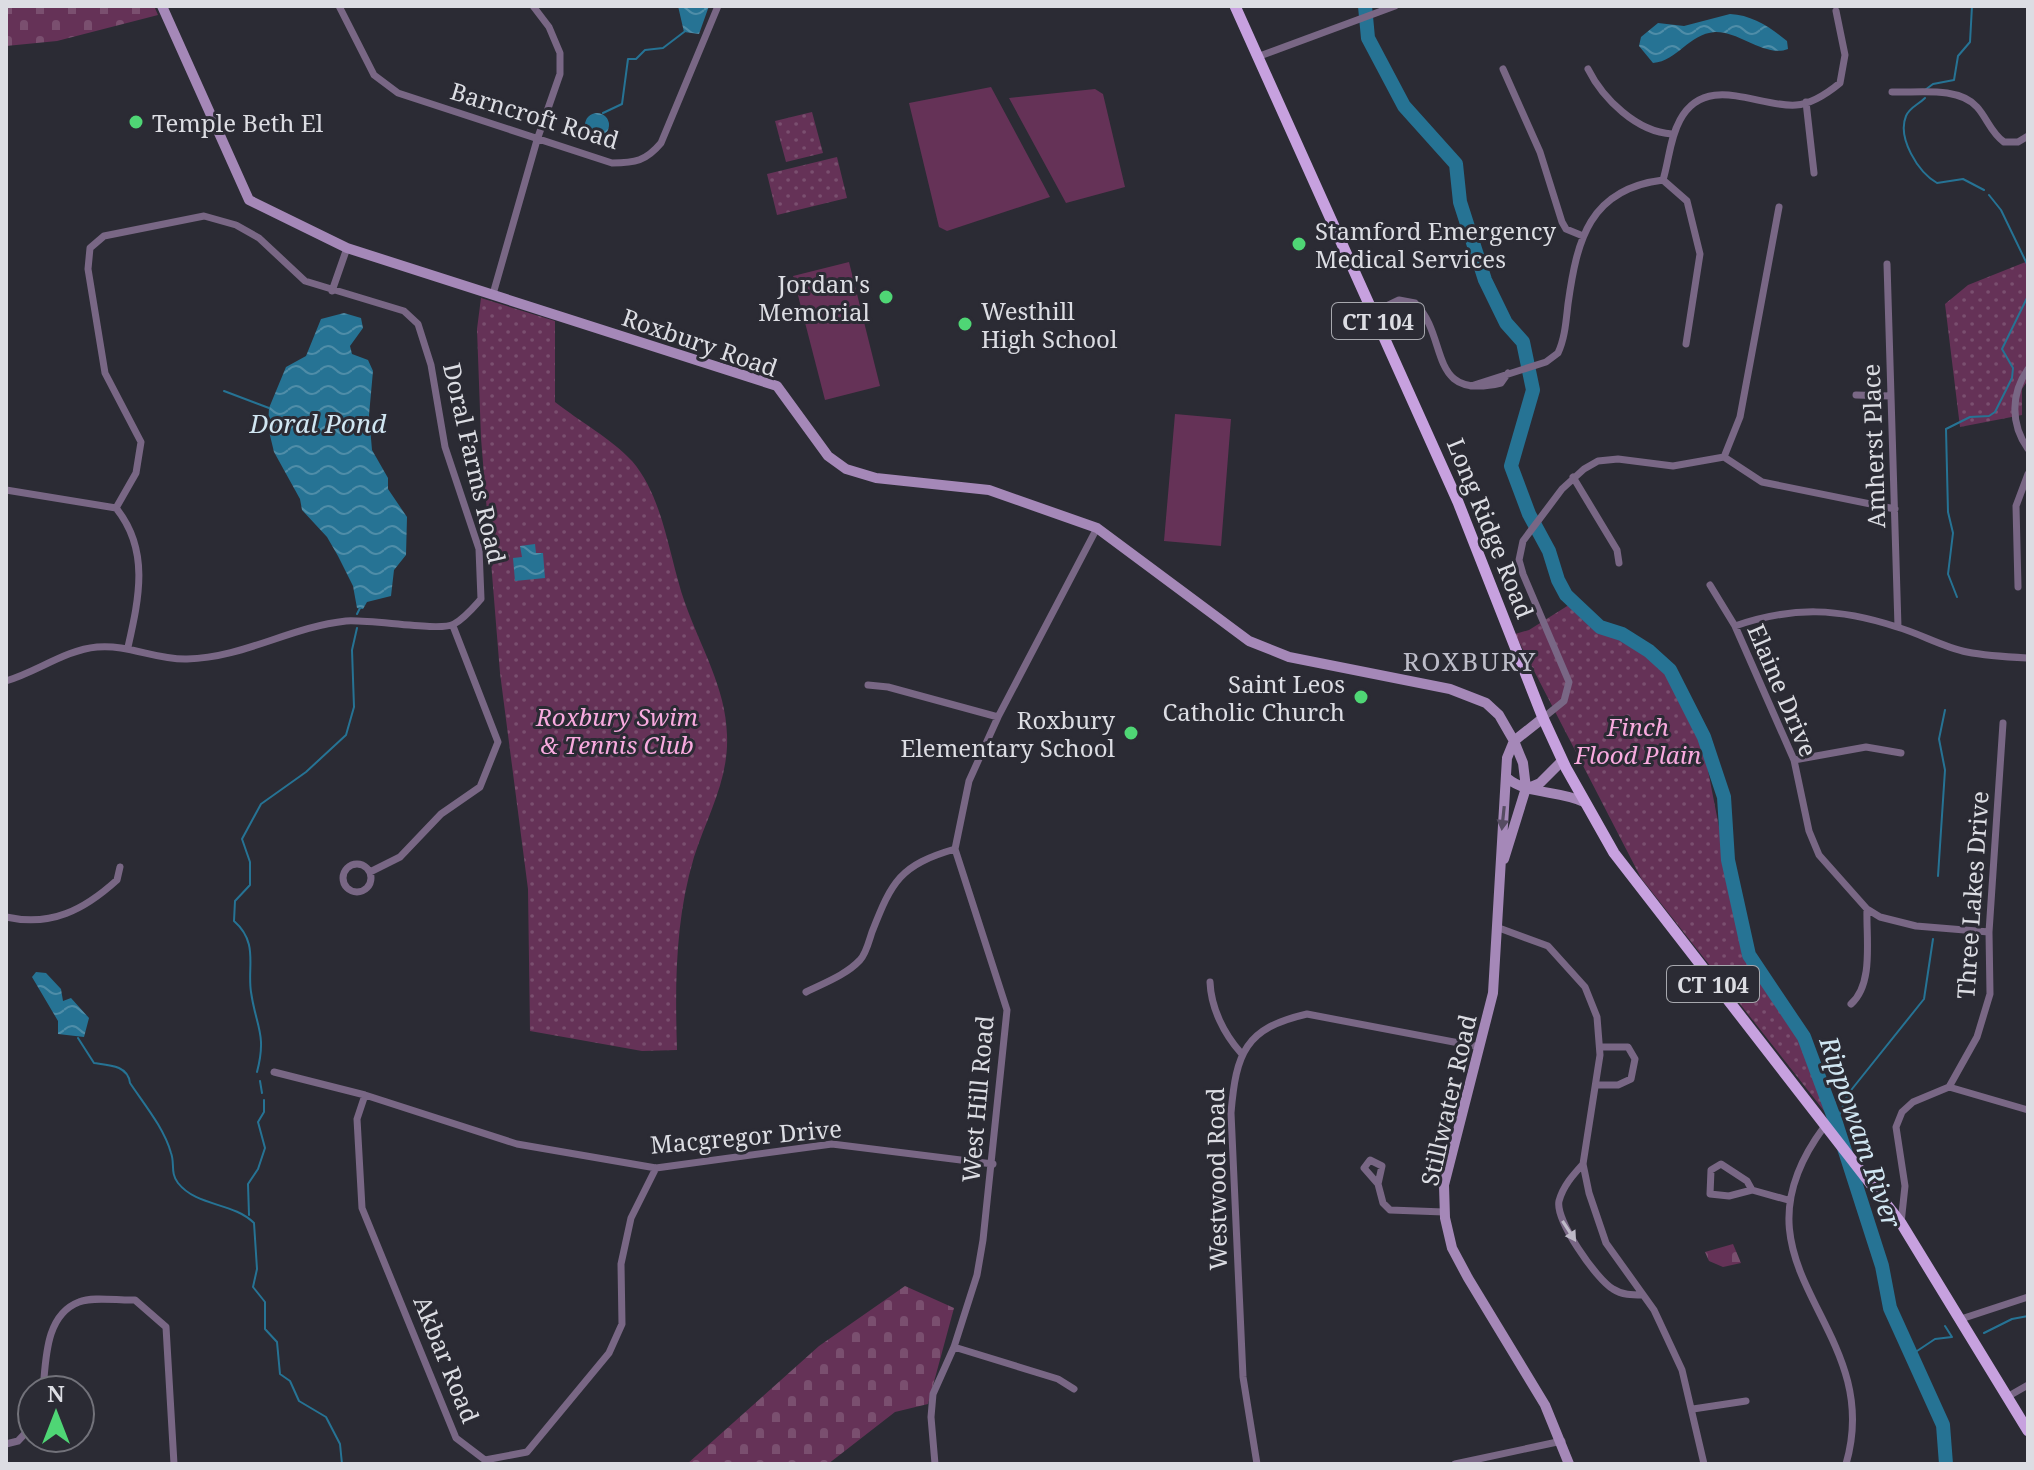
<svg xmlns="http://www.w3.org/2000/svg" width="2034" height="1470" font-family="'Noto Serif',serif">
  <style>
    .grass { fill: #653257 }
    .cemetery { fill: url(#cemetery-stones) }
    .park { fill: url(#park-dots) }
    .water { fill: url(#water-waves) }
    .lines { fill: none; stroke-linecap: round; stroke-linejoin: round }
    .stream { stroke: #267394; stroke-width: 2 }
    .river { stroke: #267394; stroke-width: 14 }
    .street { stroke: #796785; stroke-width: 7 }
    .secondary { stroke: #a588b8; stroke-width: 10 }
    .primary { stroke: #c7a1df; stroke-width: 11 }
    .oneway { fill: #564c62 }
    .oneway2 { fill: #bebac7 }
    .poi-dot { fill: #4fd675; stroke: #2b2b34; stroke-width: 3 }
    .labels { text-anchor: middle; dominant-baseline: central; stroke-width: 6; stroke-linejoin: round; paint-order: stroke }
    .shield { fill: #2b2b34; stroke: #a7a8ae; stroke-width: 2 }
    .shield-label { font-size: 22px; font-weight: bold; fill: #dcdde3 }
    .street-label { font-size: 24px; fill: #dcdde3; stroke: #2b2b34 }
    .poi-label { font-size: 24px; fill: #dcdde3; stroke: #2b2b34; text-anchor: start }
    .park-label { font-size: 24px; font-style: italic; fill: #f8aadf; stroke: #2b2b34 }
    .water-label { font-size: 26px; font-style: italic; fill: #d0e6f2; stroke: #2b2b34 }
    .neighbourhood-label { font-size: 26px; letter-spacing: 2px; fill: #bdbdc9; stroke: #2b2b34 }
  </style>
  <defs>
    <pattern id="cemetery-stones" width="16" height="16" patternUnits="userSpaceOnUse" patternTransform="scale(2)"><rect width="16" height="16" fill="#653257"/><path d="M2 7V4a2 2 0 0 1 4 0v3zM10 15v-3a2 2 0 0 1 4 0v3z" fill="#7a4f6f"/></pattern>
    <pattern id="park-dots" width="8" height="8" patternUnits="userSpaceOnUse" patternTransform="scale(2)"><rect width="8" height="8" fill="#653257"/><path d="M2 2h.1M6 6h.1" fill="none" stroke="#7a4f6f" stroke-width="1.8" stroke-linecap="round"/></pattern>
    <pattern id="water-waves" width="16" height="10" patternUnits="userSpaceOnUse" patternTransform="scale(2)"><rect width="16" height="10" fill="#267394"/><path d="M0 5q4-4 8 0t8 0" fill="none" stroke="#4f8da8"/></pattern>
  </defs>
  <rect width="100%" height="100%" fill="#2b2b34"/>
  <!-- grass -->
  <path class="grass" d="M 991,87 L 1050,197 L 947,231 L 939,227 L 909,103 Z
    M 1095,89 L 1103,94 L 1125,187 L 1066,203 L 1009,98 Z
    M 849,262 L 880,386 L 825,400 L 793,276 Z
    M 1175,414 L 1231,419 L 1221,546 L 1164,541 Z"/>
  <!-- cemetery -->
  <path class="cemetery" d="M 6,6 L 154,6 L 158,15 L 57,41 L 6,46 Z
    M 1733,1244 L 1741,1263 L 1723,1267 L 1709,1261 L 1705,1252 Z
    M 905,1286 L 954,1308 L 928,1404 L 895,1412 L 828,1464 L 687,1464 L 819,1346 Z"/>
  <!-- park -->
  <path class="park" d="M 812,112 L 823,153 L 786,162 L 775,121 Z
    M 837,157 L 847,198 L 777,215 L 767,174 Z
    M 2028,261 L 2028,380 L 2022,389 L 2022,415 L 1960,427 L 1945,304 L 1968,285 Z
    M 481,298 L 555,321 L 555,402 C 579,421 612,439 632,461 C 664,498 669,558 685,603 C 700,646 726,688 727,735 C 729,780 707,816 694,857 C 675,920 675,986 677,1050 L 642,1051 L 530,1031 L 528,889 L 500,673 L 481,438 L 477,329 Z
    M 1572,603 L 1637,642 L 1660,665 L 1697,714 L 1742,945 L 1793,1013 L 1836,1103 L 1832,1121 L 1641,878 L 1515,634 L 1529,630 Z"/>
  <!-- water -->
  <path class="water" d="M 678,6 L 709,6 L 699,34 L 684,32 Z
    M 1730,14 C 1752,15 1770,27 1787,41 L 1788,49 C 1766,58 1739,31 1715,32 C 1688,34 1678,61 1653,63 L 1639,46 L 1641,37 L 1658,23 L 1684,26 Z
    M585 125a12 12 0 1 1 24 0a12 12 0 1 1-24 0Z
    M 344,313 L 361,318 L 363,328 L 350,346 L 352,354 L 368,360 L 373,371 L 369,415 L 372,450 L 388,478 L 388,489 L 407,517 L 406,555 L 394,570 L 391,596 L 367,602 L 363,609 L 357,608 L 353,586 L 338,556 L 327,537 L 302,510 L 300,499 L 274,452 L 268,427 L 269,408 L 286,367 L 306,356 L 321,319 Z
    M 535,544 L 536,553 L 543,553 L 545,578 L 515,581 L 513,558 L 522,557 L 520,546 Z
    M 36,972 L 46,973 L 61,989 L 63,1001 L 71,998 L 89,1018 L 84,1037 L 58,1034 L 58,1021 L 32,977 Z"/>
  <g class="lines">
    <!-- stream -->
    <path class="stream" d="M 1925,90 L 1933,84 L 1954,80 L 1958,56 L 1970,42 L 1972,6
      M 1925,98 C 1918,105 1910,107 1906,116 C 1897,138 1918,172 1937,183 L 1963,179 L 1984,190
      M 603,113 L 622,104 L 628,59 L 636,59 L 645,50 L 663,48 L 684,32
      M 1989,195 L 2001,210 L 2028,266
      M 224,391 L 269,408
      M 1957,597 L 1948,574 L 1953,533 L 1948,512 L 1946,429 L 1970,417 L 1989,416 L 1995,412 L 2012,378 L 2013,368 L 2002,349 L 2028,296
      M 357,614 L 360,608
      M 1938,876 L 1945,770 L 1939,739 L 1945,710
      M 78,1038 L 94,1063 C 108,1065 128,1065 130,1083 C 144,1104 164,1128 171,1153 C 175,1163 170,1173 178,1183 C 197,1207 233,1202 254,1223 L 257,1269 L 253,1287 L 265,1302 L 265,1329 L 277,1342 L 280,1374 L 290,1381 L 299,1401 L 326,1417 L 340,1444 L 342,1464
      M 257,1072 C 267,1034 256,1027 251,992 C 247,966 259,943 234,921 L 235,901 L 250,885 L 250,862 L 242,839 L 261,804 L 306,772 L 346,735 L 354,707 L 352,650 L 357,628
      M 260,1081 L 262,1093
      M 1836,1123 L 1848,1094 L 1924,999 L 1933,939
      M 249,1215 L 248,1184 L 258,1169 L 265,1148 L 258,1122 L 264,1112 L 264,1100
      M 1984,1333 L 2012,1319 L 2028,1316
      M 1911,1355 L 1935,1339 L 1952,1337 L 1945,1326"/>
    <!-- river -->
    <path class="river" d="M 1365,6 L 1368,38 L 1404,106 L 1456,164 L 1460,202 L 1485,280 L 1506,323 L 1523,342 L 1533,390 L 1511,466 L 1529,514 L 1549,551 L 1558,580 L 1566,595 L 1600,627 L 1622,634 L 1649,651 L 1670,670 L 1704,737 L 1724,797 L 1728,860 L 1749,955 L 1804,1037 L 1836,1123 L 1882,1266 L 1890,1308 L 1943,1425 L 1946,1464"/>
    <!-- street -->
    <path class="street" d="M 339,6 L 374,75 L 398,93 L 612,163 C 635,163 646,161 661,143 L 718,6
      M 1257,57 L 1395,6
      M 1503,69 L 1540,152 L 1562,222 L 1566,229 L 1583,236
      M 1588,69 C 1603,99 1637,132 1672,134
      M 1892,92 C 1918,93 1958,86 1977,107 C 1987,118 1991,133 2004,142 L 2018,142 L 2028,136
      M 1806,102 L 1814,173
      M 1663,180 L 1687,201 L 1700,254 L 1686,344
      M 1887,264 L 1898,627
      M 332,291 L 347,248
      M 493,294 L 537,140 L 560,74 L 560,53 L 549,27 L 533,6
      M 1374,312 L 1399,300 L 1415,303 C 1450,338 1426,401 1501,383 L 1508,373
      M 2028,369 C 2011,393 2010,424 2028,449
      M 1471,386 L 1546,362 L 1558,353 C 1565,338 1566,321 1568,304 C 1577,240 1589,189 1663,180 C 1669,160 1670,138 1680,120 C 1706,72 1759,108 1796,105 C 1811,104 1829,92 1840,83 L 1845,55 L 1836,11
      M 1856,395 L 1891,396
      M 1724,457 L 1762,482 L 1895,509
      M 1573,477 L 1617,550 L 1619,563
      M 6,490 L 116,508
      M 116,508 C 150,550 139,598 128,647
      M 1710,585 L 1735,626 L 1794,760 L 1809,831 L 1819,855 L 1867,909 L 1880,917 L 1916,926 L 1989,932
      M 2018,587 L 2016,506 L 2028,474
      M 1735,626 C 1793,606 1839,608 1897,627 C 1921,634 1943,647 1967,652 C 1987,656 2008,657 2028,658
      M 6,681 C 37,672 65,650 97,647 C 128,644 156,660 187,659 C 243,658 290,627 346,621 C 371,619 440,632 454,624 C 465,618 473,608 481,599 L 479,549 L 445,447 L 431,365 L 418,324 L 404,311 L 305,281 L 259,238 L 236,225 L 204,216 L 104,236 L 90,248 L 88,269 L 105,373 L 141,442 L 136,473 L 116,508
      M 868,685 L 888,687 L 998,717
      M 1543,718 L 1564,701 L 1569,682 L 1523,574 L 1519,560 L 1523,541 L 1562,489 L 1584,469 L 1598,461 L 1618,459 L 1673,466 L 1724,457 L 1740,417 L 1779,207
      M 1794,760 L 1866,747 L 1901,753
      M343 878a14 14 0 1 1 28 0a14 14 0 1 1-28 0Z
      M 370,872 L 400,857 L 441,814 L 480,787 L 498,742 L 453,626
      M 6,917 C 51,927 84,910 117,880 L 120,867
      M 1499,928 L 1548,946 L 1585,987 L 1597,1017 L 1600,1055 L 1583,1164 L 1589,1193 L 1606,1243 L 1654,1310 L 1682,1370 L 1704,1464
      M 1210,982 C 1211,1008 1224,1034 1241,1053
      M 806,992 C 824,983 846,975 860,960 C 866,954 869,941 872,932 C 892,881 900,865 955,849
      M 1851,1004 C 1874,984 1866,938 1867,909
      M 274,1072 L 365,1095 L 517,1144 L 656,1168 L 832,1144 L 993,1164
      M 1597,1085 L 1618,1085 L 1631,1079 L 1635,1059 L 1628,1047 L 1600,1047
      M 1949,1087 L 2028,1110
      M 365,1095 L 357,1119 L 362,1208 L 456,1438 L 485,1460 L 527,1452 L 609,1353 L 622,1324 L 621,1264 L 631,1218 L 656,1168
      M 1824,1127 C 1719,1268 1887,1324 1846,1464
      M 1583,1164 C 1573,1175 1563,1186 1559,1201 C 1555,1220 1596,1279 1613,1289 C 1622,1295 1632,1295 1643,1295
      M 1378,1184 L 1382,1166 L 1370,1160 L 1364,1168 L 1378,1184 L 1383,1203 L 1390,1210 L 1444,1212
      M 1752,1190 L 1729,1196 L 1710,1194 L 1711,1170 L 1721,1164 L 1747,1181 L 1752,1190 L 1788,1200
      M 1901,1223 L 1905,1186 L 1896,1127 L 1902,1112 L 1913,1102 L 1949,1087 L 1977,1037 L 1990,994 L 1989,932 L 2003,723
      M 1961,1319 L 2028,1297
      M 954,1347 L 1058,1379 L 1074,1389
      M 43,1390 C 46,1360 45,1315 79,1302 C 93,1296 120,1301 135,1300 L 166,1327 L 174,1464
      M 2007,1397 L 2028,1385
      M 1693,1409 L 1746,1401
      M 6,1444 L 18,1441 L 32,1426
      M 935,1464 L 931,1417 L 933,1394 L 954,1347 L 977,1275 L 983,1240 L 1007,1010 L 955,849 L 969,781 L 998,717 L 1097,528
      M 1257,1464 L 1243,1377 L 1231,1113 C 1236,1053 1245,1028 1307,1014 L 1480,1047
      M 1455,1464 L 1562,1441"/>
    <!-- secondary -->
    <path class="secondary" d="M 162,6 L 249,200 L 347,248 L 777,386 L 828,456 L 846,469 L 876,478 L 989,490 L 1097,528 L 1249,641 L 1289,657 L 1450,689 L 1486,703 L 1499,715 L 1514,741 L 1523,763 L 1526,788 L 1504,859
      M 1543,718 L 1514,741 L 1507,758 L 1493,993 L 1444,1185 L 1445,1218 L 1452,1248 L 1468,1278 L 1545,1405 L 1569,1464
      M 1507,778 C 1527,795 1559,790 1584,802
      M 1528,788 L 1540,783 L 1562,761"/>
    <!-- primary -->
    <path class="primary" d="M 1235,6 L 1458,502 L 1543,718 L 1566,768 L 1614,853 L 1901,1223 L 2028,1431"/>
  </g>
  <!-- one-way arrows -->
  <defs><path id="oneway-solid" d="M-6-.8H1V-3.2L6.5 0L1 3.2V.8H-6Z" transform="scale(2)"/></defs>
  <use class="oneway" href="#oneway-solid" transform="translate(1503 818) rotate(96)"/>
  <use class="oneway2" href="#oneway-solid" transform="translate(1569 1231) rotate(57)"/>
  <!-- markers -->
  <g class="poi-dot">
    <circle cx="136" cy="122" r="8"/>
    <circle cx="1299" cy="244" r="8"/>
    <circle cx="886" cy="297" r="8"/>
    <circle cx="965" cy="324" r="8"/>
    <circle cx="1361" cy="697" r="8"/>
    <circle cx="1131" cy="733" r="8"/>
  </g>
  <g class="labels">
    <!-- shield labels -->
    <g class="shield">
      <rect x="1332" y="303" width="92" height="36" rx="6"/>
      <rect x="1667" y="966" width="92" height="36" rx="6"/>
    </g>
    <g class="shield-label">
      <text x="1378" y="321">CT 104</text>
      <text x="1713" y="984">CT 104</text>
    </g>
    <!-- street labels -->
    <g class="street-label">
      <text transform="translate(535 115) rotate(17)">Barncroft Road</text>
      <text transform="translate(700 342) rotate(19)">Roxbury Road</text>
      <text transform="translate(1873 446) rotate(-92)">Amherst Place</text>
      <text transform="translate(475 463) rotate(77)">Doral Farms Road</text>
      <text transform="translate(1491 528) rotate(68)">Long Ridge Road</text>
      <text transform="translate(1783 690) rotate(67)">Elaine Drive</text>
      <text transform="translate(1972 895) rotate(-86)">Three Lakes Drive</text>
      <text transform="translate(977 1099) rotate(-85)">West Hill Road</text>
      <text transform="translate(1448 1100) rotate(-77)">Stillwater Road</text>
      <text transform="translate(746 1136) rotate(-5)">Macgregor Drive</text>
      <text transform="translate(1216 1179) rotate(-91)">Westwood Road</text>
      <text transform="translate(447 1359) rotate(68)">Akbar Road</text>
    </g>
    <!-- poi labels -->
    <g class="poi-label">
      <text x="152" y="122">Temple Beth El</text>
      <text x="1315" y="230">Stamford Emergency<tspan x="1315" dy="28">Medical Services</tspan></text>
      <text x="870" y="283" text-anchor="end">Jordan's<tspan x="870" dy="28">Memorial</tspan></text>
      <text x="981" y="310">Westhill<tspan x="981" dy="28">High School</tspan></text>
      <text x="1345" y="683" text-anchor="end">Saint Leos<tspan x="1345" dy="28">Catholic Church</tspan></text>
      <text x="1115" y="719" text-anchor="end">Roxbury<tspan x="1115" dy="28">Elementary School</tspan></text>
    </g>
    <!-- park labels -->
    <g class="park-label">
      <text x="617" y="716">Roxbury Swim<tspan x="617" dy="28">&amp; Tennis Club</tspan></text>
      <text x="1638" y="726">Finch<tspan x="1638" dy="28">Flood Plain</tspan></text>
    </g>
    <!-- water labels -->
    <g class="water-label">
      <text x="318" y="423">Doral Pond</text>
      <text transform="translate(1861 1132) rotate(71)">Rippowam River</text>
    </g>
    <!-- neighbourhood labels -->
    <g class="neighbourhood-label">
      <text x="1470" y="661">ROXBURY</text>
    </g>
  </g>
  <!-- border -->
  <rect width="2034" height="1470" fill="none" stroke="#dcdde3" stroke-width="16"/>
  <!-- north arrow -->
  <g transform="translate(56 1414)"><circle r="38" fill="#2b2b34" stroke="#72727a" stroke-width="2"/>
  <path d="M0-6L14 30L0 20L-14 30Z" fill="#4fd675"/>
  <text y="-12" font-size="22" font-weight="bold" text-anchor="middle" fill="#dcdde3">N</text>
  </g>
</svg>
